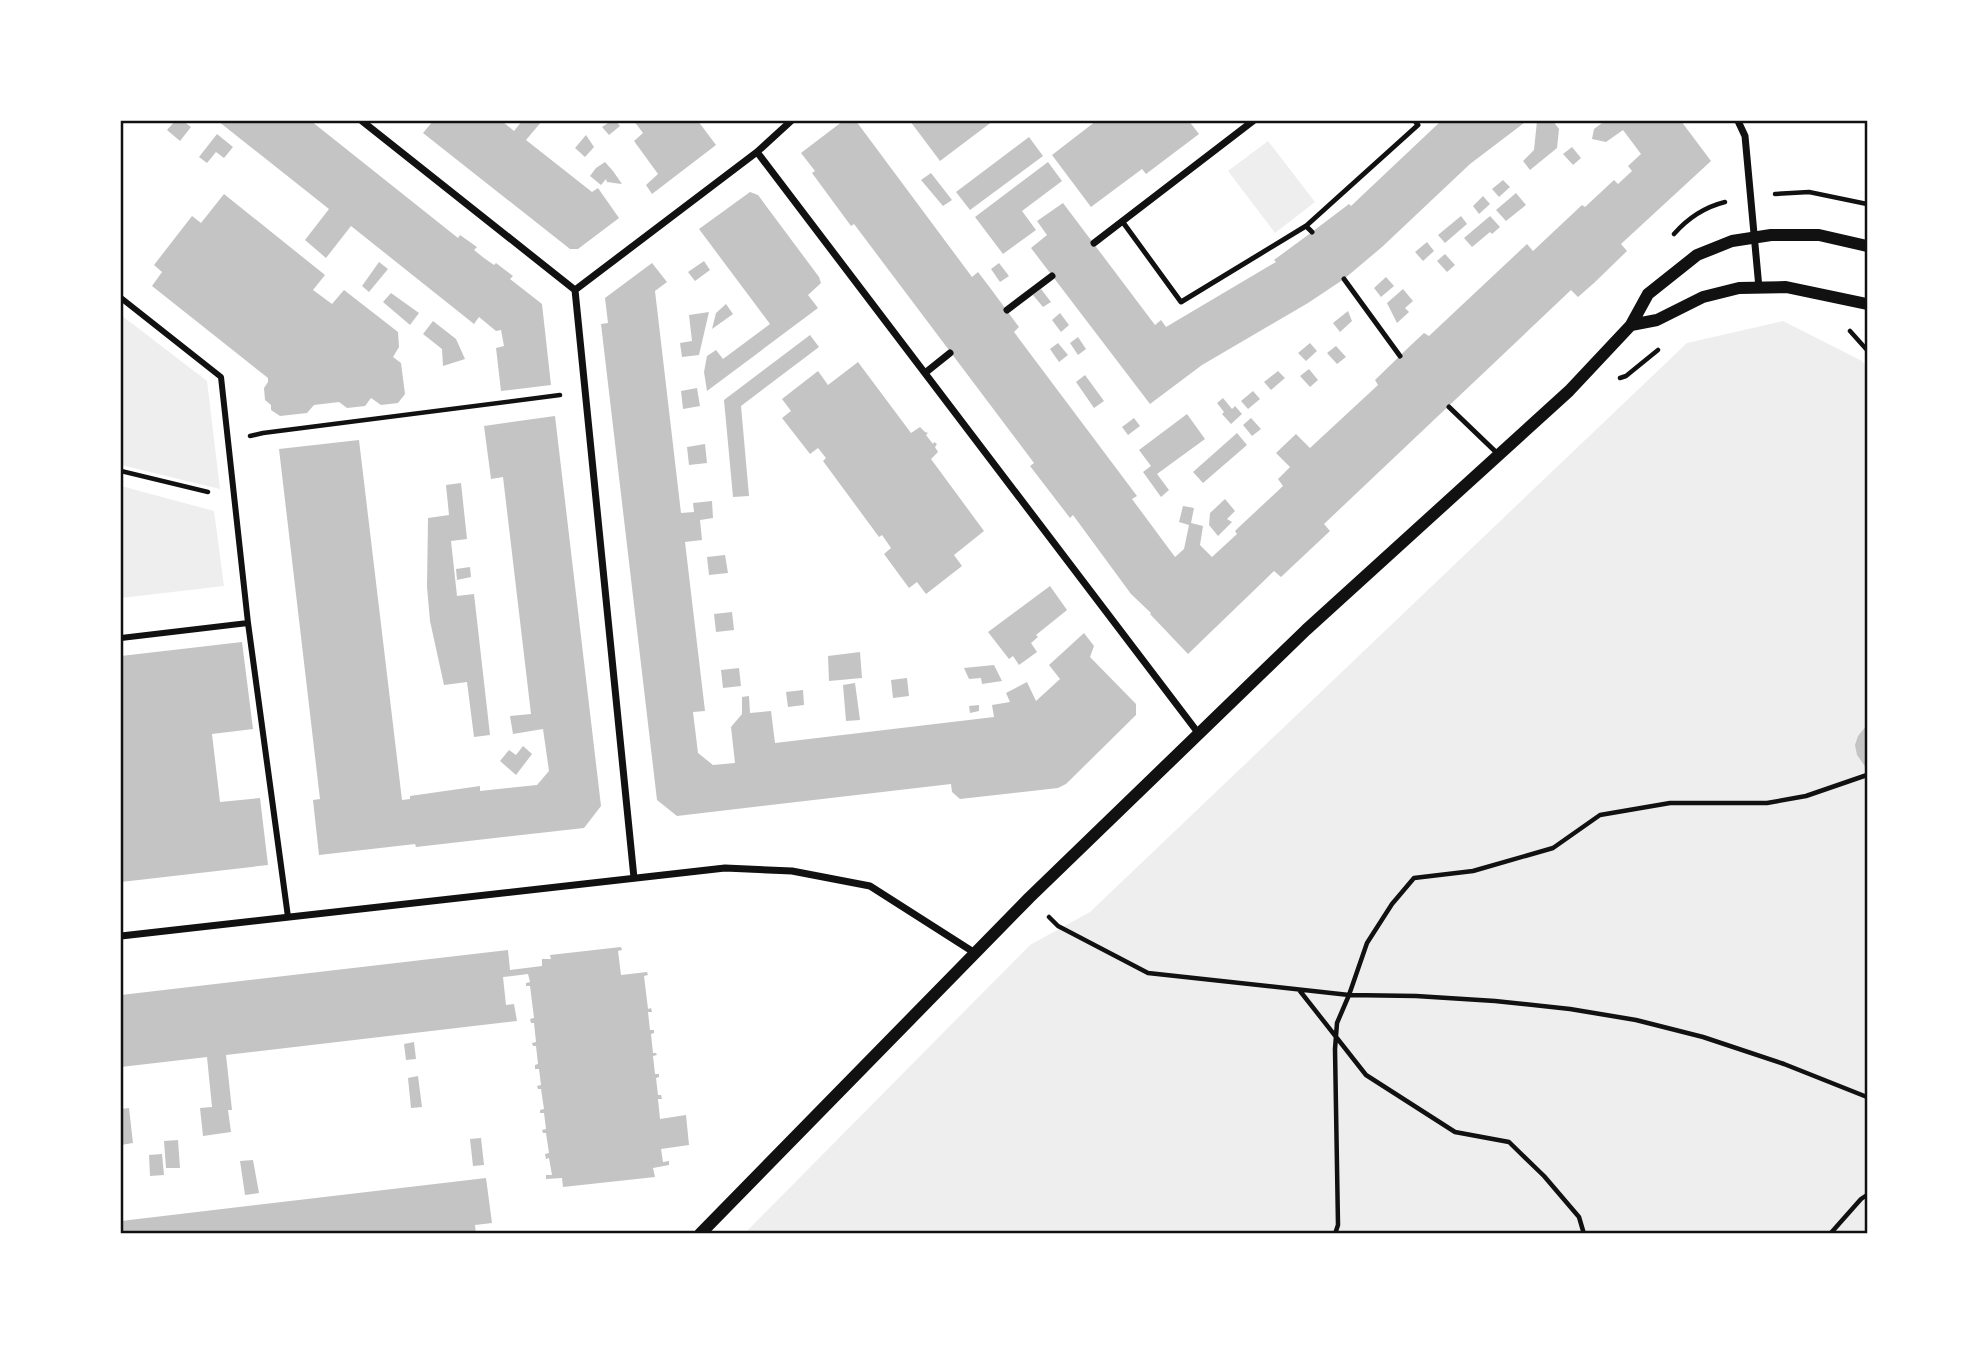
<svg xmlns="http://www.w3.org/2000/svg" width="1988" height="1355" font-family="'Exo 2',sans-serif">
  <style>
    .green { fill: #eee }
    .building { fill: #c4c4c4 }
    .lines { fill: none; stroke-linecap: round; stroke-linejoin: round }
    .path { stroke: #111; stroke-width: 4.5 }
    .service { stroke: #111; stroke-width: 5 }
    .pedestrian { stroke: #111; stroke-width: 6 }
    .minor { stroke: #111; stroke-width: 7 }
    .tertiary { stroke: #111; stroke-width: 12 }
    .neatline { fill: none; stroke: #111; stroke-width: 2.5 }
  </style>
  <rect width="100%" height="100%" fill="#fff"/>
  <!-- green -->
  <path class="green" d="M 1268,141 L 1315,202 L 1275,233 L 1228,171 Z
    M 121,315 L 207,381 L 220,489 L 121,465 Z
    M 1783,321 L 1862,361 L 1867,368 L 1867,1234 L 744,1234 L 1030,945 L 1090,912 L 1687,343 Z
    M 121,486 L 214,511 L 224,586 L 121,598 Z"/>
  <!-- building -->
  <path class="building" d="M 175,121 L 183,121 L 191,127 L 180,141 L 167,130 Z
    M 218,121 L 311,121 L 458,238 L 460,235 L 477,247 L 474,250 L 484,258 L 494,265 L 496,263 L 513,276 L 510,279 L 542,304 L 551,385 L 501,391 L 496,348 L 504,346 L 501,330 L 496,331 L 479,317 L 474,324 L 351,226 L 326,258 L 305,240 L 329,209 Z
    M 433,121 L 502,121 L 514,131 L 522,121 L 542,121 L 526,140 L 592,192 L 598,188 L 619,218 L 578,249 L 570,249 L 423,133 Z
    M 611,121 L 616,121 L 620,126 L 609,135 L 602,127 Z
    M 634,121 L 698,121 L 716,145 L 652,194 L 646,185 L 658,174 L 634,141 L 643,133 Z
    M 843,121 L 856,121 L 972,277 L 978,272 L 991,289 L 1019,327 L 1014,332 L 1137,496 L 1132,499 L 1175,557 L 1184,549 L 1189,525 L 1179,522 L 1183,506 L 1194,508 L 1191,523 L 1203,526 L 1200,545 L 1212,557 L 1237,534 L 1235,531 L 1238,528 L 1283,486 L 1278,479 L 1290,467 L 1276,453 L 1296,434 L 1310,448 L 1378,385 L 1375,380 L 1410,346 L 1424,333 L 1429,336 L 1527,244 L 1533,251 L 1582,205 L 1585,207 L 1614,180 L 1618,184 L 1632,171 L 1628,166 L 1641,154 L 1623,130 L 1606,142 L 1592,139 L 1594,129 L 1602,123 L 1600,121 L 1681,121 L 1711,161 L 1621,244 L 1627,251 L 1594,283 L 1578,297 L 1571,290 L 1324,524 L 1330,531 L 1281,577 L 1274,571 L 1188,654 L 1150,614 L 1151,613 L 1131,594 L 1073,515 L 1070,518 L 1030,466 L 1034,463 L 854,224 L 851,226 L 812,173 L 815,171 L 801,153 Z
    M 910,121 L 993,121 L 940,161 Z
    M 1096,121 L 1189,121 L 1199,134 L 1146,174 L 1142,169 L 1091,207 L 1052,155 Z
    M 1441,121 L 1522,121 L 1524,123 L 1470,164 L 1382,247 L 1344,279 L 1308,303 L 1202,365 L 1150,404 L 1031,248 L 1047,235 L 1037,221 L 1063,203 L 1155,325 L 1161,320 L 1166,327 L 1276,262 L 1274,260 L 1312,232 L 1349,204 L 1351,206 Z
    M 1537,121 L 1553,121 L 1559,129 L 1557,148 L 1530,170 L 1523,161 L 1534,150 Z
    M 217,134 L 233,147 L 224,158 L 216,152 L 207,163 L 199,157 Z
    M 586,135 L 594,147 L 585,157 L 575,148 Z
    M 1029,137 L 1043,156 L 970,210 L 956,192 Z
    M 1572,147 L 1581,158 L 1573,165 L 1563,154 Z
    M 605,162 L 613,171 L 622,184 L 607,182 L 606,179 L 601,185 L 590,176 L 596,168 Z
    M 1048,162 L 1062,181 L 1022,211 L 1036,230 L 1003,254 L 975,217 Z
    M 931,173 L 952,200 L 943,206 L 921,180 Z
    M 1503,180 L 1510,187 L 1499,197 L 1492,189 Z
    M 750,192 L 758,195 L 819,277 L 821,283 L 808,295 L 818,308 L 707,391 L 704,372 L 707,356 L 716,350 L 723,359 L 770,324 L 699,229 Z
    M 1516,193 L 1526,205 L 1506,221 L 1496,210 Z
    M 224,194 L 325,275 L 313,290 L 332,304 L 344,290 L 398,332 L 399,347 L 393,357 L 401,363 L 405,394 L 398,403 L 381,405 L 371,398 L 365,406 L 347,408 L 339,402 L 314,405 L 307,413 L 280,416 L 271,410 L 271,405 L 265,400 L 264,388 L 268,382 L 268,378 L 152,286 L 162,272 L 154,265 L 192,216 L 201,223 Z
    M 1483,196 L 1490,204 L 1479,214 L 1473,206 Z
    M 1461,216 L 1467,224 L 1445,243 L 1438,235 Z
    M 1490,216 L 1500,227 L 1492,234 L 1490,232 L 1472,247 L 1464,238 Z
    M 1427,242 L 1434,251 L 1423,261 L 1415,252 Z
    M 1445,254 L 1455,265 L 1447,272 L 1437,261 Z
    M 704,261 L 710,270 L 695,281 L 688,272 Z
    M 379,262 L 388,269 L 369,292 L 362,286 Z
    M 652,263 L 667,282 L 655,291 L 681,513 L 694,512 L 693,503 L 712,501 L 713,518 L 700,520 L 702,540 L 685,542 L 705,711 L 693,712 L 698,753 L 713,765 L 735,763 L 731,727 L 742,714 L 742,697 L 749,696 L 750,713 L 771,711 L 775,743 L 994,717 L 992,705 L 1010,702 L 1006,693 L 1027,682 L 1036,701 L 1060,679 L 1049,665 L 1084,633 L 1094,646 L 1090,657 L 1136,704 L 1136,715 L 1066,784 L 1058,788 L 960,799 L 952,792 L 951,784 L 677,816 L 657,800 L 601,324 L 608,323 L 605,298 Z
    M 999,263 L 1009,276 L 1000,282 L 991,269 Z
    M 1386,277 L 1394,286 L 1381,297 L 1374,288 Z
    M 1041,289 L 1051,302 L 1043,307 L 1033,295 Z
    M 1403,289 L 1413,301 L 1405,308 L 1409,312 L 1397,323 L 1387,303 Z
    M 391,293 L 419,313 L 410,325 L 383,302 Z
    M 726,304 L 733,314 L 712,329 L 716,313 Z
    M 1348,311 L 1352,321 L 1340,332 L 1333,323 Z
    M 709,312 L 699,355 L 682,357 L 680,343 L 692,341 L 689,315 Z
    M 1060,313 L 1069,325 L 1061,332 L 1052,320 Z
    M 433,321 L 456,339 L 465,359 L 443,366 L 442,349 L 423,334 Z
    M 810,335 L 819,347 L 741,406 L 749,496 L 733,497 L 724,400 Z
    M 1078,337 L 1086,349 L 1078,355 L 1070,343 Z
    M 1058,343 L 1068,355 L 1059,362 L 1050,349 Z
    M 1310,343 L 1317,351 L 1306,361 L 1298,353 Z
    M 1336,346 L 1346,357 L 1337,364 L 1327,353 Z
    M 858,362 L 911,433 L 920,427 L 925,432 L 928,433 L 926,435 L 933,444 L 934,442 L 937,444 L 935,447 L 938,452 L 931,459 L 984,531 L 954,555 L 962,566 L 926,594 L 917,582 L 909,588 L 884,554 L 891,548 L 882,535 L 879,537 L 823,461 L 826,458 L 818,448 L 810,454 L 782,418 L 791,411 L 782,399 L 818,371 L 828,385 Z
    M 1309,369 L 1318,380 L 1310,387 L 1300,376 Z
    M 1278,371 L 1285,378 L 1271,390 L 1264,382 Z
    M 1085,375 L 1104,401 L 1094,408 L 1076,382 Z
    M 697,388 L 700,406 L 683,409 L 681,391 Z
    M 1253,391 L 1260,399 L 1248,409 L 1241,401 Z
    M 1223,398 L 1232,409 L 1235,406 L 1242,414 L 1231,424 L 1222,414 L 1224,412 L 1217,403 Z
    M 1187,414 L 1205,439 L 1157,474 L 1169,490 L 1161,497 L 1143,472 L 1151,466 L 1139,450 Z
    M 555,416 L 601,806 L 584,828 L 416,847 L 415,844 L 319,855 L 313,800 L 320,799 L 279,449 L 359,440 L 402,800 L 410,799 L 410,796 L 480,786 L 480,791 L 537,785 L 549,771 L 543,729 L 513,734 L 510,716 L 531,714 L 503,477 L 491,479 L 484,426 Z
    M 1134,418 L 1140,426 L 1128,435 L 1122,427 Z
    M 1251,418 L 1261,429 L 1252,436 L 1243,425 Z
    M 1237,433 L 1247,445 L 1203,483 L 1193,472 Z
    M 705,444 L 707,463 L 689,465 L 687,447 Z
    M 461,483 L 467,539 L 451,541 L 457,596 L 474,594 L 490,735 L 474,737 L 467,682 L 444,685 L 430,621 L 427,587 L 428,518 L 449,515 L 446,485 Z
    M 1225,499 L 1235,511 L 1227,519 L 1232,522 L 1218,536 L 1209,525 L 1210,513 Z
    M 725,555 L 728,573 L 709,575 L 707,557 Z
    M 470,567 L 471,577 L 457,580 L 456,569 Z
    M 1050,586 L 1067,610 L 1036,635 L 1038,637 L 1031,643 L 1037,652 L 1019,665 L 1013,656 L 1009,659 L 988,632 Z
    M 732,612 L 734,630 L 716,632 L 714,614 Z
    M 242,642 L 253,729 L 212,734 L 220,802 L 260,798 L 268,865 L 121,882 L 121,656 Z
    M 860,652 L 862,678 L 829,681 L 828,656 Z
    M 994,665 L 1002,681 L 982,684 L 981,678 L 969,679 L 964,668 Z
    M 739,668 L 741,686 L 723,688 L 721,670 Z
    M 907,678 L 909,696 L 893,698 L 891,680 Z
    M 855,683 L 860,720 L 846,721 L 843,685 Z
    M 803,690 L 804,705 L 788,707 L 786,692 Z
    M 979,705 L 979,711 L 970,713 L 969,706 Z
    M 1867,725 L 1867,769 L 1857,755 L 1855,745 L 1858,736 Z
    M 523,746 L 532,754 L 516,775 L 500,761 L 509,750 L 516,755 Z
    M 621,947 L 622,950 L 618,951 L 621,975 L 647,972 L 648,975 L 644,976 L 648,1009 L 651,1008 L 652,1012 L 648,1012 L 650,1030 L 654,1030 L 654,1033 L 651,1034 L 653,1053 L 656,1053 L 657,1055 L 653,1056 L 655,1074 L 659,1074 L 659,1077 L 656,1078 L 658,1095 L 661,1095 L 662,1099 L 658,1099 L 660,1119 L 686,1115 L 689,1145 L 661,1149 L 663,1162 L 669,1161 L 669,1165 L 653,1168 L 655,1177 L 563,1187 L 562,1178 L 546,1179 L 546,1175 L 552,1175 L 549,1158 L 546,1159 L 545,1154 L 549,1153 L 546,1133 L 543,1133 L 542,1130 L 546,1129 L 544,1113 L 540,1113 L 540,1110 L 544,1109 L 541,1089 L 538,1089 L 537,1086 L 541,1085 L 539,1069 L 535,1069 L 535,1065 L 538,1064 L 536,1046 L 533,1046 L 532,1043 L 536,1042 L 534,1023 L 531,1023 L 530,1019 L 534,1018 L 530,986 L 526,986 L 526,983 L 530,982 L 528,974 L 503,977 L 506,1005 L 514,1004 L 517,1021 L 226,1055 L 232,1110 L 228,1110 L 231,1132 L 203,1136 L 200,1108 L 212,1107 L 207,1057 L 121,1067 L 121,995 L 508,950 L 510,970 L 542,966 L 542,959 L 551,959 L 550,955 Z
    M 414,1042 L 416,1059 L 406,1060 L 404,1044 Z
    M 418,1076 L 422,1107 L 411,1108 L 408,1078 Z
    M 129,1108 L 133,1143 L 121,1145 L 121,1109 Z
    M 481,1138 L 484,1165 L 473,1166 L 470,1139 Z
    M 178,1140 L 180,1168 L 166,1168 L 164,1141 Z
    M 162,1154 L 164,1175 L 150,1176 L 149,1155 Z
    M 253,1160 L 259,1193 L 245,1195 L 240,1161 Z
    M 486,1178 L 492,1223 L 475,1225 L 476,1234 L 121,1234 L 121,1221 Z"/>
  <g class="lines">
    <!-- path -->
    <path class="path" d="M 1775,194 L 1809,192 L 1867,204
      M 1674,234 C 1688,218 1705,207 1725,202
      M 1850,331 L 1867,350
      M 1620,378 L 1626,376 L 1658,350
      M 250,436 L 263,433 L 560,395
      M 121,471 L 208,492
      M 1049,917 L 1058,926 L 1148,973 L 1349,995 L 1416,996 L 1495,1001 L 1570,1009 L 1636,1020 L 1703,1037 L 1784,1064 L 1867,1097
      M 1300,991 L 1366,1075 L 1455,1132 L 1509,1142 L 1544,1176 L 1579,1217 L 1584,1234
      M 1335,1234 L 1338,1225 L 1335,1049 L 1337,1023 L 1349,995 L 1367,943 L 1392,904 L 1414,878 L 1473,871 L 1553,848 L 1600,815 L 1670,803 L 1767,803 L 1806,796 L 1867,775
      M 1830,1234 L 1861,1199 L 1867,1195"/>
    <!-- service -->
    <path class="service" d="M 1122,221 L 1181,302 L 1306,226
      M 1312,232 L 1306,226 L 1418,125 L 1415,121
      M 1344,279 L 1400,356
      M 1449,407 L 1499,455"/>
    <!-- pedestrian -->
    <path class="pedestrian" d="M 121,298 L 221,377 L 248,623 L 288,917
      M 121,638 L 248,623"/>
    <!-- minor -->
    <path class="minor" d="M 362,121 L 575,290 L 634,878
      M 1738,121 L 1745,136 L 1759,288
      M 757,152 L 1199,734
      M 1094,243 L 1253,121
      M 575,290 L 757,152 L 791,121
      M 1007,310 L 1052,276
      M 925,373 L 950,353
      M 121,936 L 725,868 L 792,871 L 870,886 L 975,953"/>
    <!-- tertiary -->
    <path class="tertiary" d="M 1631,325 L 1657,320 L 1703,297 L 1739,288 L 1786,287 L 1867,304
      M 700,1234 L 1029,898 L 1306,630 L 1569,391 L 1631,325 L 1648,294 L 1697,255 L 1732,241 L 1771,235 L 1819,235 L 1867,246"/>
  </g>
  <!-- border -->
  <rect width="1988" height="1355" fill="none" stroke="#ffffff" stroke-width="245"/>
  <rect x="122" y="122" width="1744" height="1110" class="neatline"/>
</svg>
